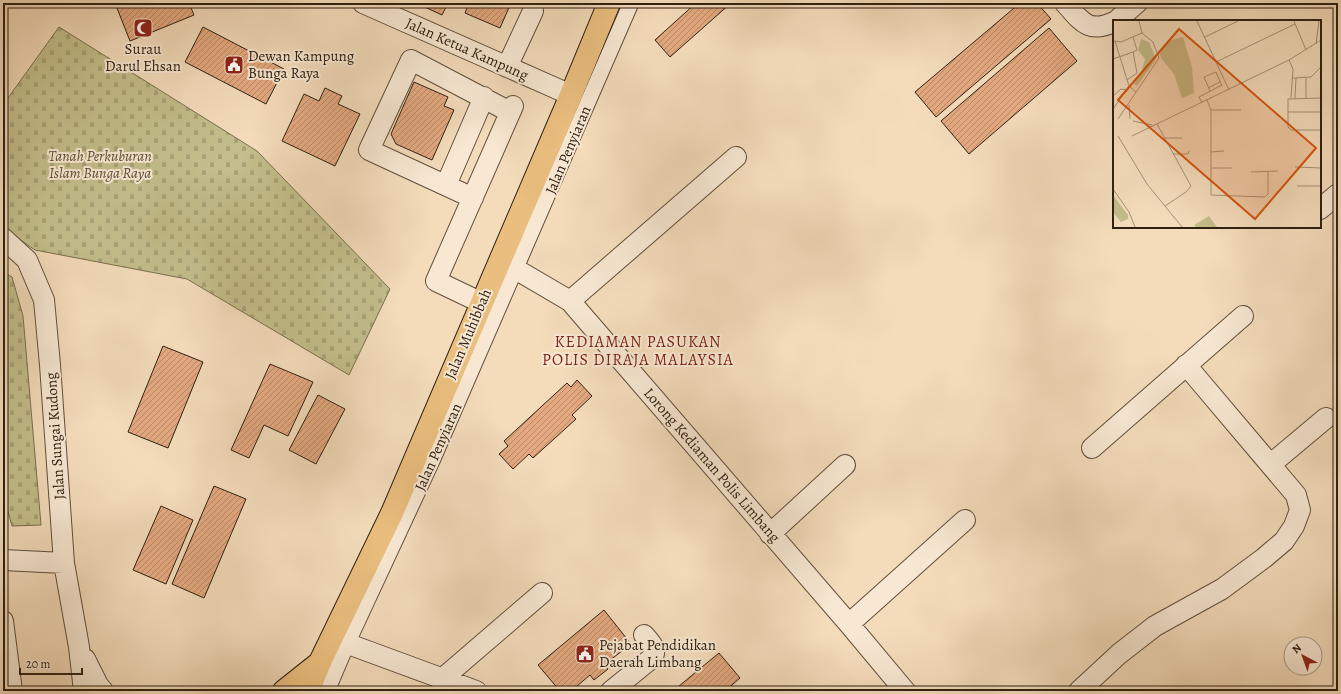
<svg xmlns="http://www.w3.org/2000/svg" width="1341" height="694" font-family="Alegreya,serif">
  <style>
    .cemetery { fill: url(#cemetery-stones); stroke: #796f4e }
    .building { fill: url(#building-hatch); stroke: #2f2012 }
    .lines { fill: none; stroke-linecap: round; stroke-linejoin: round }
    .pedestrian-casing { stroke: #604f3c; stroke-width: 17 }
    .minor-casing { stroke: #604f3c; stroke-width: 22 }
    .primary-casing { stroke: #2f2012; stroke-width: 24 }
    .pedestrian { stroke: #f8e8d3; stroke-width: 15 }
    .minor { stroke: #f8e8d3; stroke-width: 20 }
    .primary { stroke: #eabe7e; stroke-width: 22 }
    .labels { text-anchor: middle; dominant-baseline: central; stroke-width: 4; stroke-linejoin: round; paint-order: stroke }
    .poi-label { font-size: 15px; fill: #2f2012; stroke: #f8e8d3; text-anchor: start }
    .street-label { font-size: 15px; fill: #2f2012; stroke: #f8e8d3 }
    .park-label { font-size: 15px; font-style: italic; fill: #5b4f36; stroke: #f8e8d3 }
    .neighbourhood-label { font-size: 16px; letter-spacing: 1px; fill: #7a1f14; stroke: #f8e8d3 }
    .inset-road { fill: none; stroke: #a59177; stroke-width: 1 }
    .view { fill: #d6530d; fill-opacity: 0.15; stroke: #d6530d; stroke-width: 2 }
    .inset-edge { fill: none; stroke: #2f2012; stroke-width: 2 }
  </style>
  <defs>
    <pattern id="cemetery-stones" width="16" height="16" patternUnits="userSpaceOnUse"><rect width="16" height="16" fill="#c3be8b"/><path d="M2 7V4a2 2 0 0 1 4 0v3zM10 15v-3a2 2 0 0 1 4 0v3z" fill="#a8a377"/></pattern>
    <pattern id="building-hatch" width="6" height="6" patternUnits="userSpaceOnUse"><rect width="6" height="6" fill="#e4a980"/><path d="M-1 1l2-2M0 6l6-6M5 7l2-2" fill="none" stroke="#b98967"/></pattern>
  </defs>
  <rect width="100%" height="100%" fill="#f4dcbb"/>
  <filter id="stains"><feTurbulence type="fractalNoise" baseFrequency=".005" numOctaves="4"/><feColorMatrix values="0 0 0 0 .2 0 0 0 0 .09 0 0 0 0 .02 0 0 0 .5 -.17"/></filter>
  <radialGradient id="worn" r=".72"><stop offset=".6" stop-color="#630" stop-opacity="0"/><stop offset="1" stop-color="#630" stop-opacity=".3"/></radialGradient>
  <!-- cemetery -->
  <path class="cemetery" d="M 59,27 L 257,151 L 390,289 L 349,375 L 187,279 L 35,250 L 3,228 L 3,105 Z
    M 3,272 L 12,277 L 23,316 L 41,525 L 12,526 L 3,494 Z"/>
  <!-- building -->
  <path class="building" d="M 115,3 L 189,3 L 194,15 L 130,41 Z
    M 416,3 L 448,3 L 442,15 Z
    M 469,3 L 511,3 L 500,28 L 465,13 Z
    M 696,3 L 731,3 L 670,57 L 655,40 Z
    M 1020,3 L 1037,3 L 1051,19 L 936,117 L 915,92 Z
    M 203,27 L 284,69 L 266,104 L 185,62 Z
    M 1049,28 L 1077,61 L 969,154 L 941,121 Z
    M 3,31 L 7,33 L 3,44 Z
    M 414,82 L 448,97 L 444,106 L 454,110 L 432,160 L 396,144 L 391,134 Z
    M 325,88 L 342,96 L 338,104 L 360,114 L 335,166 L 282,141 L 304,94 L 319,101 Z
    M 163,346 L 203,362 L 168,448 L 128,432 Z
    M 270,364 L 313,382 L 288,436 L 264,425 L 249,458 L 231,450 Z
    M 577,380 L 592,396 L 572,415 L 576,419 L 533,458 L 529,454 L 513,469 L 499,454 L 508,446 L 504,441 L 567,383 L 571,387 Z
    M 318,395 L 345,409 L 316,464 L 289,450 Z
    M 214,486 L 246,499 L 204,598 L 172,584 Z
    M 161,506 L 193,520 L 166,584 L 133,570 Z
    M 604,610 L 631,644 L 605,664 L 608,669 L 594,680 L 590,675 L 571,691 L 560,691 L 538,665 Z
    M 719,653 L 740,678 L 725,691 L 673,691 Z"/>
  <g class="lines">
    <!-- pedestrian casing -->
    <g class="pedestrian-casing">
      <path id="pedestrian" d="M 327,691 L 347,644 L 432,461 L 631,3"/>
    </g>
    <!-- minor casing -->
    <g class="minor-casing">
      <path id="minor" d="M 363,3 L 571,95
        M 1065,3 C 1081,21 1088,34 1114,22
        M 1116,21 L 1137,3
        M 507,67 L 533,11
        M 446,185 L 484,97
        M 473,198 L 369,150 L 411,60 L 510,112
        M 1320,209 L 1338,194
        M 3,238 L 27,260 L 44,300 L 50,365 L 64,563 L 79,647 L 84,691
        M 500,260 L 570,301 L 849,624 L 905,691
        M 570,301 L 736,157
        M 482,303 L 436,281 L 513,106
        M 1092,448 L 1243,316
        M 1271,464 L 1326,418
        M 770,534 L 845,465
        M 3,560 L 64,563
        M 3,621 L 12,691
        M 849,624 L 965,520
        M 332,638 L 476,691
        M 85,659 L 98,685 L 103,691
        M 442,679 L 542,593
        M 611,691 L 652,658 C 658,649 650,642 644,635
        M 1079,691 L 1119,654 L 1155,626 L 1222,589 L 1264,558 L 1284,541 L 1294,526 L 1300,510 L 1296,495 L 1186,365"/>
    </g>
    <!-- primary casing -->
    <g class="primary-casing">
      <path id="primary" d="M 284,691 L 318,664
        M 308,691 L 320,662 L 392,513 L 571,95 L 609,3"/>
    </g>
    <!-- pedestrian -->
    <use href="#pedestrian" class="pedestrian"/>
    <!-- minor -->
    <use href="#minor" class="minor"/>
    <!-- primary -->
    <use href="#primary" class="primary"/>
  </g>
  <!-- icons -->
  <defs>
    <g id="mosque-square" transform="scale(1)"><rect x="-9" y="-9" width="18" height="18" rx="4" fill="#8f2418" stroke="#f8e8d3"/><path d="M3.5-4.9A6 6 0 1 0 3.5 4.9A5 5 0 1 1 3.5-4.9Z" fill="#fff"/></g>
    <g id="civic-square" transform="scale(1)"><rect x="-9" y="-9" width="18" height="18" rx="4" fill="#8f2418" stroke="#f8e8d3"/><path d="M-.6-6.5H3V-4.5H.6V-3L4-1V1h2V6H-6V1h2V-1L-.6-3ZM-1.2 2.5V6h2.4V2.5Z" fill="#fff"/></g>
  </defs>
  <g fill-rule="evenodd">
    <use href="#mosque-square" x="143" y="28"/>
    <use href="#civic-square" x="234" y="65"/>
    <use href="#civic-square" x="585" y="654"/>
  </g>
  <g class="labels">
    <!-- poi labels -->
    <g class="poi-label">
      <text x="143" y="49" text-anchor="middle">Surau<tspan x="143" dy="17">Darul Ehsan</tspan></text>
      <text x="248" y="56">Dewan Kampung<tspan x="248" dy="17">Bunga Raya</tspan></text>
      <text x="599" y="645">Pejabat Pendidikan<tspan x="599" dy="17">Daerah Limbang</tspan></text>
    </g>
    <!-- street labels -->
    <g class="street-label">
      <text transform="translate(467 49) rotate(24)">Jalan Ketua Kampung</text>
      <text transform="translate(568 150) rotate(-67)">Jalan Penyiaran</text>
      <text transform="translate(468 334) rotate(-67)">Jalan Muhibbah</text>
      <text transform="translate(55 436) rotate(-94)">Jalan Sungai Kudong</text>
      <text transform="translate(438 447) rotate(-66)">Jalan Penyiaran</text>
      <text transform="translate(712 465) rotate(49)">Lorong Kediaman Polis Limbang</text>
    </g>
    <!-- park labels -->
    <g class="park-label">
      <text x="100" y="156">Tanah Perkuburan<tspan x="100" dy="17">Islam Bunga Raya</tspan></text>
    </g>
    <!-- neighbourhood labels -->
    <g class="neighbourhood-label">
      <text x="638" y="342">KEDIAMAN PASUKAN<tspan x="638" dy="18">POLIS DIRAJA MALAYSIA</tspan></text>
    </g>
  </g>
  <!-- overview -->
  <g transform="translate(1113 20)">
    <rect width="208" height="208" fill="#f4dcbb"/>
    <path d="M 0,175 L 15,195 L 15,199 L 8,202 L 0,192 Z" fill="#c3be8b"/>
    <path d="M 70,17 L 79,47 L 81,73 L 69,78 L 61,54 L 48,38 L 46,31 L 55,21 ZM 28,19 L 36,22 L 43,39 L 24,66 L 21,64 L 29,50 L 32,39 L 25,30 Z" fill="#c3be8b"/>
    <path d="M 96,196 L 104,207 L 83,207 L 81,205 Z" fill="#c3be8b"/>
    <path class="inset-road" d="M 84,1 L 116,70M 181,1 L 193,30M 92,17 L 125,1M 1,21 L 8,22 L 29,13M 2,21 L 16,66 L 23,72M 203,24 L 206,1M 0,39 L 20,32M 176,40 L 180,49 L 178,78M 103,42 L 182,4M 180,58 L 198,57 L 208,47M 14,60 L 24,53 L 20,32 L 24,30 L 20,17M 95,68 L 107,62M 97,71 L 91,57 L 103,52 L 109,66M 0,76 L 8,69 L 14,70M 182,78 L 183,58M 193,78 L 193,58M 208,78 L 175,79 L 175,107 L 178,110 L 208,110M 94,80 L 98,90 L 98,175 L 152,177 L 155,174 L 155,152M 89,83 L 86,77 L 109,65M 16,85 L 17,99M 0,89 L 16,66M 98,90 L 128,90M 175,92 L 208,92M 5,99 L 46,38 L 40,22 L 29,13 L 26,1M 20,101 L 39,105M 44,104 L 78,166 L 73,172 L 52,186M 5,116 L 34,164 L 69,207M 19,116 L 176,40 L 208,20M 51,118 L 69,118M 98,132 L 111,131M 60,134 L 75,134 L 76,131M 182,147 L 208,148M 98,148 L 119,148M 138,152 L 165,151M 184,166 L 208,166M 0,169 L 16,192 L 22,207"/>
    <path class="view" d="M 66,9 L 203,128 L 142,199 L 5,80 Z"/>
    <rect width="208" height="208" class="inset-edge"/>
  </g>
  <!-- margin -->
  <rect width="1341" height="694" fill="none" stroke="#f4dcbb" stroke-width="16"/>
  <rect x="4" y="4" width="1333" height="686" fill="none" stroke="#2f2012" stroke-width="2"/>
  <rect x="8" y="8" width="1325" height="678" fill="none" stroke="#2f2012"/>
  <!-- north arrow -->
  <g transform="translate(1303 656) rotate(319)"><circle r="19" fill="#f8e8d3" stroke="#a89886"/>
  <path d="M0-3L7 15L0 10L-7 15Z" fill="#8f2418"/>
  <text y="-6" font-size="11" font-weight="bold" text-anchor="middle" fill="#2f2012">N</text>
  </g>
  <!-- scale -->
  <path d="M20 668v6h62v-6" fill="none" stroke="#2f2012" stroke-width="2"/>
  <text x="26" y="668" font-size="12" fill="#2f2012" stroke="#f8e8d3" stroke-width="3" paint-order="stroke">20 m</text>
  <rect width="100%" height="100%" filter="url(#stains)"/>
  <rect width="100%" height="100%" fill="url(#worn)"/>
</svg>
